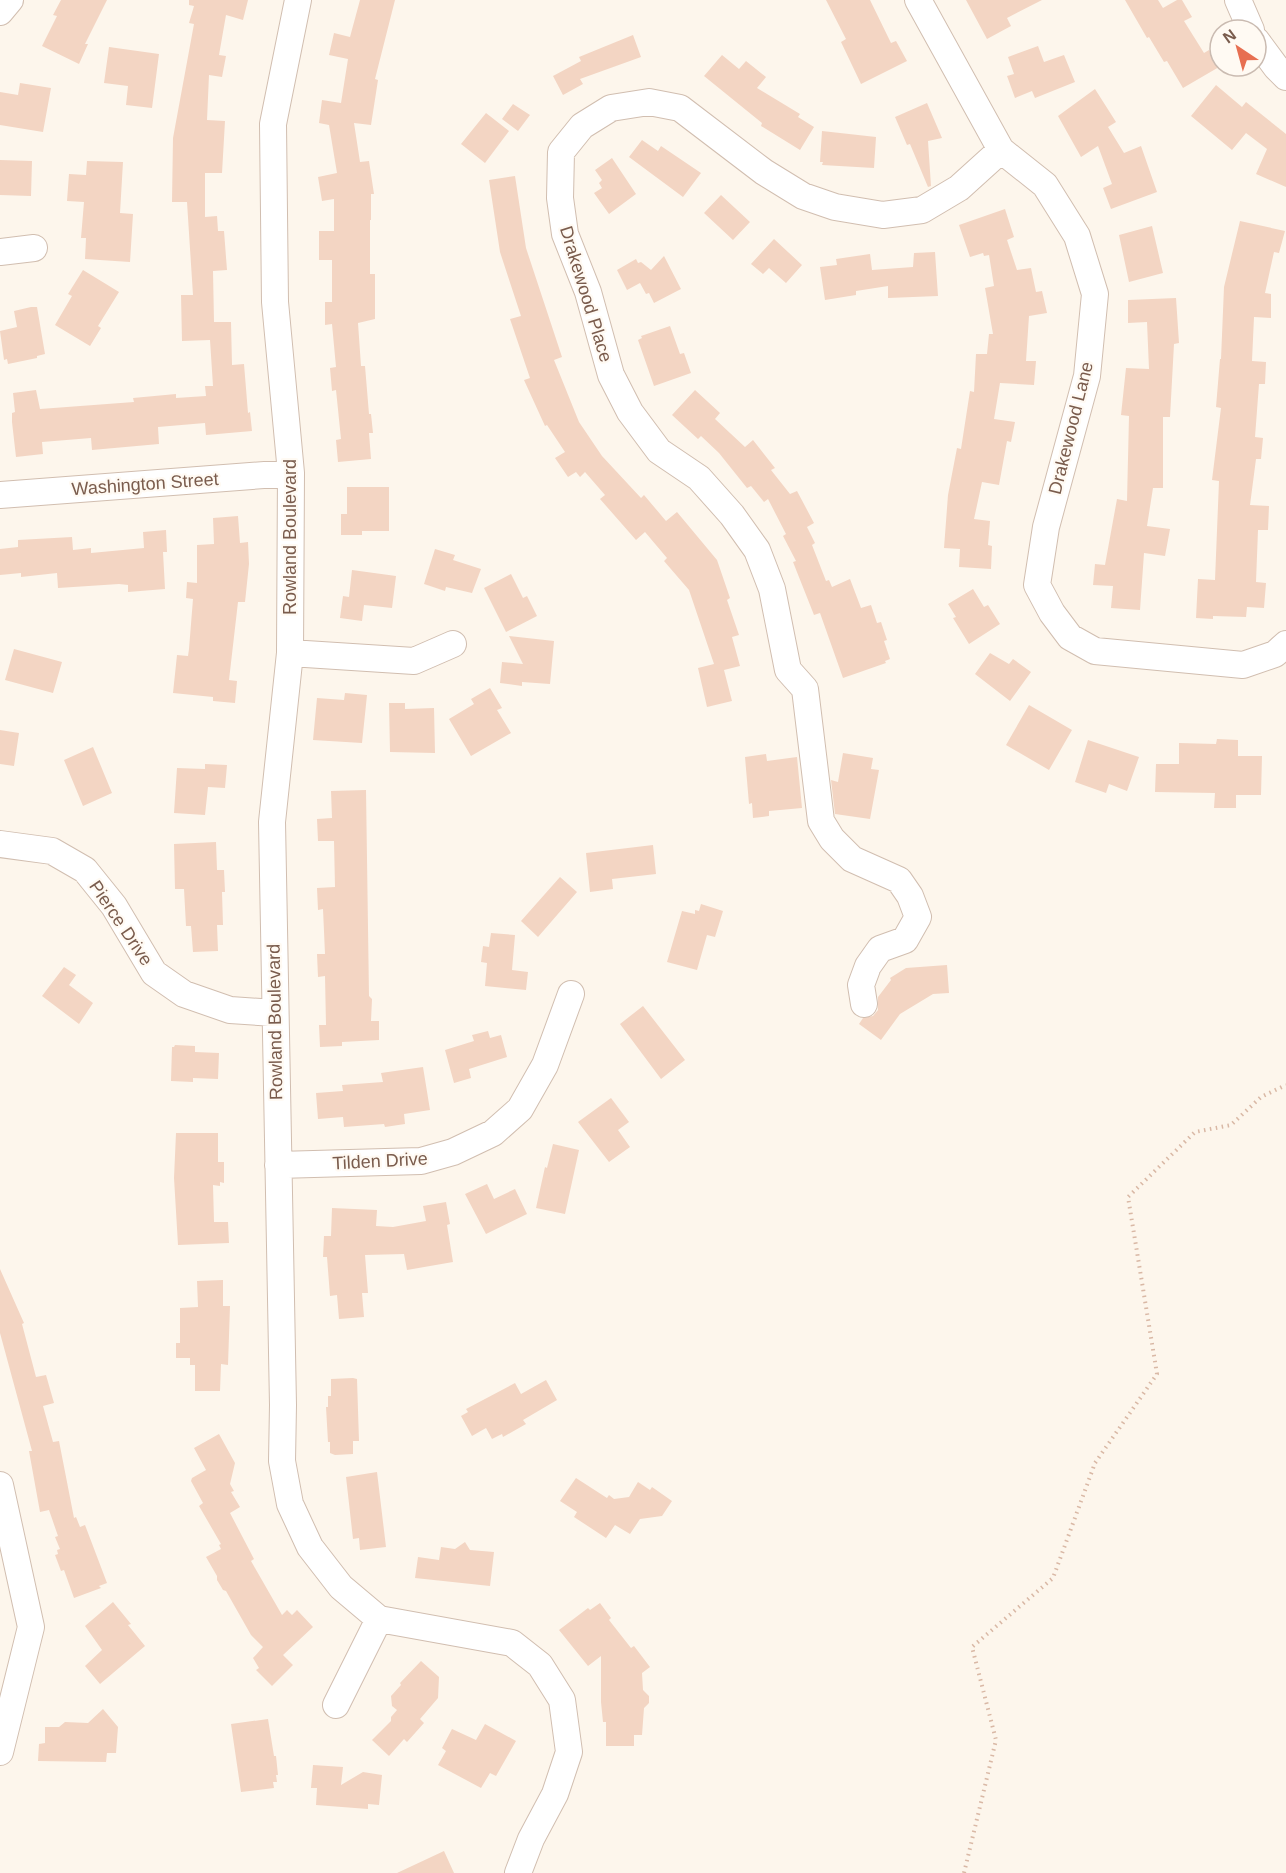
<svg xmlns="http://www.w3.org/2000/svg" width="1286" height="1873" font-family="Arial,sans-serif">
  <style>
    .building { fill: #f3d5c3 }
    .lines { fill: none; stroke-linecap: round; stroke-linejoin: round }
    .minor-casing { stroke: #d1beb0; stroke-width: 28 }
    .path { stroke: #d9b8a5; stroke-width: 4; stroke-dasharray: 1.5 4.5; stroke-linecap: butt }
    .minor { stroke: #fff; stroke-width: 26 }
    .labels { text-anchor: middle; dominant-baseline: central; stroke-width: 4.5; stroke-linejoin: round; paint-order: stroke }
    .street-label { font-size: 18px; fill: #7a5c4d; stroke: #fffaf3 }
  </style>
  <rect width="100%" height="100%" fill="#fdf6ec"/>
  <!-- building -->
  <path class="building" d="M 61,0 L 107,0 L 85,44 L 88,44 L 79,64 L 42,46 L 57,16 L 53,15 Z
    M 189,0 L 248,0 L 243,20 L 226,15 L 219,55 L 226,56 L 222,77 L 209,75 L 207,120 L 225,121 L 222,173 L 205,173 L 205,217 L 217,216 L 218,231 L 224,231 L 227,270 L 213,271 L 214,322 L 231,322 L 232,365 L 244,364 L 248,413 L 250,412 L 252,431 L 206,435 L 205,423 L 158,427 L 159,444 L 92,450 L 91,438 L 42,442 L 43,454 L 16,457 L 12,422 L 12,413 L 15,412 L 13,393 L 36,390 L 40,409 L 134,402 L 133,398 L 176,394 L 176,398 L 206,396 L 205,386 L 213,386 L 210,340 L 182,341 L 181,295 L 193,295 L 187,202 L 172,202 L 173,138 L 194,24 L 189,23 L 194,6 L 189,5 Z
    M 360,0 L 395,0 L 375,79 L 378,80 L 371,125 L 354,123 L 360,162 L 369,161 L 374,194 L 371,194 L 371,220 L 370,220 L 370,274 L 375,274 L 375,319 L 358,323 L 361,366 L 365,366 L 369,414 L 371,414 L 373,433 L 369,433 L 371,459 L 338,462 L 336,440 L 341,439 L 336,390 L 332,391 L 330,368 L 336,367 L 332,324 L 325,325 L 325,302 L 332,302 L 332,260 L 319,260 L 319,231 L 334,231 L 334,199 L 322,201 L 318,177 L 337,173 L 329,125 L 319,123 L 322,100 L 341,103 L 348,59 L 329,55 L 334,33 L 350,37 Z
    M 826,0 L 870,0 L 891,43 L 896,41 L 907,61 L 861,84 L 841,42 L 846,39 Z
    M 966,0 L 1042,0 L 1007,18 L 1011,26 L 987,39 Z
    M 1125,0 L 1158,0 L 1163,8 L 1177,0 L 1182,0 L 1192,17 L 1184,21 L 1204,53 L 1209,50 L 1219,67 L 1183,88 L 1167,61 L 1164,62 L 1149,37 L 1147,38 Z
    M 633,35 L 641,57 L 580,79 L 583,84 L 563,95 L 553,76 L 581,61 L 579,57 Z
    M 1038,46 L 1044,62 L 1064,55 L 1075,82 L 1035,98 L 1032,91 L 1015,98 L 1007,76 L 1014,74 L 1008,57 Z
    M 109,47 L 159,54 L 152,108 L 126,105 L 128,86 L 104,83 Z
    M 722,55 L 739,69 L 746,61 L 766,77 L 757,88 L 800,114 L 798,117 L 814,127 L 800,150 L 761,126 L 762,123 L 704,76 Z
    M 20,83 L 51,88 L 43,132 L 0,125 L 0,92 L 18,95 Z
    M 1216,85 L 1242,107 L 1246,102 L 1286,134 L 1286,187 L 1256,174 L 1267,149 L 1246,133 L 1232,150 L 1191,116 Z
    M 1095,89 L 1116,122 L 1108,127 L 1124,153 L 1141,146 L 1157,192 L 1111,209 L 1103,188 L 1112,184 L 1098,146 L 1081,157 L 1058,116 Z
    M 927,103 L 942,138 L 928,141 L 931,186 L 928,187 L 910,144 L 907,145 L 895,117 Z
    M 513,104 L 530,115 L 518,131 L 502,119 Z
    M 486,113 L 509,131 L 485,163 L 461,144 Z
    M 822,131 L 876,137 L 874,168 L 822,165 L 823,162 L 820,162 Z
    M 642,140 L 658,151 L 661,146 L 701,173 L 683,197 L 629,157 Z
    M 612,158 L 636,194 L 609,214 L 594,193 L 602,188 L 599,183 L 602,180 L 595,170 Z
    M 0,160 L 32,161 L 31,196 L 0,195 Z
    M 87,161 L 123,162 L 120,213 L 133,214 L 130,262 L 85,259 L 86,238 L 81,238 L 84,202 L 67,201 L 69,174 L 86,175 Z
    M 515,176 L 526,248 L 562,357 L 554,360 L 579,422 L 602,456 L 641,498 L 644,495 L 666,521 L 677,512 L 717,560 L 730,598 L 727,600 L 739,635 L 732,637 L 740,666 L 724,670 L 732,701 L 707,707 L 698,668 L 714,664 L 689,590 L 664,561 L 667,558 L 645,532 L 636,540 L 600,499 L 605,495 L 585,472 L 580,477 L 576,472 L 568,477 L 555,458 L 565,452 L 547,425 L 545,426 L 524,380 L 530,378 L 510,319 L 521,316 L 500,252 L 489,180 Z
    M 721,195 L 750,222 L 733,240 L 704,213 Z
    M 1005,209 L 1014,237 L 1007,240 L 1017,270 L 1031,268 L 1036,292 L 1042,291 L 1047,313 L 1029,316 L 1026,361 L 1036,361 L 1034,385 L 1000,383 L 994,419 L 1015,422 L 1011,442 L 1007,441 L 999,485 L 982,482 L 974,519 L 990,521 L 988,545 L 992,546 L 991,569 L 959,567 L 960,549 L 944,548 L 948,495 L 957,448 L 961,449 L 970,391 L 974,392 L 976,354 L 987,354 L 989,334 L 993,334 L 985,288 L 994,286 L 989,255 L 984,256 L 983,253 L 970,257 L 959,225 Z
    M 1240,221 L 1285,231 L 1279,253 L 1274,252 L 1265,293 L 1271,294 L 1271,318 L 1254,317 L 1252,361 L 1266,362 L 1265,384 L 1259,384 L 1255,437 L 1263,438 L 1261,459 L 1256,459 L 1250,505 L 1269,506 L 1268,530 L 1258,530 L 1256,582 L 1266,583 L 1264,608 L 1247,607 L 1246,617 L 1213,616 L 1213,619 L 1196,618 L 1198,579 L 1215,580 L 1219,481 L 1212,480 L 1221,408 L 1216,407 L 1220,359 L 1221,359 L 1224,287 Z
    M 1152,226 L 1163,273 L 1129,282 L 1119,235 Z
    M 774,239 L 802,265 L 786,283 L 769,268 L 763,274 L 751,264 Z
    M 935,252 L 938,296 L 888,298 L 888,286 L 856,291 L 856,295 L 825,300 L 820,267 L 837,265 L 836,259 L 870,254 L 872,270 L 913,267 L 914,253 Z
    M 664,256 L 681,289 L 654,303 L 649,293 L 646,294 L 640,283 L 627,290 L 617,270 L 636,259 L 638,263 L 641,262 L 651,270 Z
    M 83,270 L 119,292 L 98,326 L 101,328 L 90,346 L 55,325 L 72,296 L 68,294 Z
    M 1176,298 L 1179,343 L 1174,344 L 1170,417 L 1163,417 L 1163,488 L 1153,488 L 1147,526 L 1170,529 L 1165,556 L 1144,553 L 1140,610 L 1111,608 L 1113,586 L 1093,585 L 1095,564 L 1105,565 L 1117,499 L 1127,501 L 1129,416 L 1121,415 L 1126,368 L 1149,369 L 1147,322 L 1128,323 L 1128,300 Z
    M 31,307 L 37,307 L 45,354 L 37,356 L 37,358 L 8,364 L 7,359 L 4,360 L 0,331 L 17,327 L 14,311 Z
    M 670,326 L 680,354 L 684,353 L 691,373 L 654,386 L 638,340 L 642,338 L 641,336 Z
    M 695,390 L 720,413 L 715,419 L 745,447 L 753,440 L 775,468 L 771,470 L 790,494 L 797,491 L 814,523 L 807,527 L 815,543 L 812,545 L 826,581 L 829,580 L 832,587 L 850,579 L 861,608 L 871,605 L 877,623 L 881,622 L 887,640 L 884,641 L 890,659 L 885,661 L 886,663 L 843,678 L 820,613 L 814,615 L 793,562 L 796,561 L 783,536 L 786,534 L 768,499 L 764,502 L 751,486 L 747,488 L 719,453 L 701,436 L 698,439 L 672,415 Z
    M 347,487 L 389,487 L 389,531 L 362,531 L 362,535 L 341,535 L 341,514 L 347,514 Z
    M 238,516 L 240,543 L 248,542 L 249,564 L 245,602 L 238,602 L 229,680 L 237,681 L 235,703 L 213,701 L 213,697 L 173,693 L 177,655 L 188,656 L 189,649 L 193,599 L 186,598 L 187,582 L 197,583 L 197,545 L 214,544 L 213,518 Z
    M 166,530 L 167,552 L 163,552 L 165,589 L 128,592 L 128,585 L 119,584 L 58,588 L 57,573 L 21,577 L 21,573 L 0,575 L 0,549 L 18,547 L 18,540 L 72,537 L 73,550 L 91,548 L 91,553 L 144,548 L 143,532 Z
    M 435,549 L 455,555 L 453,560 L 481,569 L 472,593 L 446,587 L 445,591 L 424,584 Z
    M 352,570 L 396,576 L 392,608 L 364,605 L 362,621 L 340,618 L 343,596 L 349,597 Z
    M 511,574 L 523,598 L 527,596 L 537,616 L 506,632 L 484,588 Z
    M 973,589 L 984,607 L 988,605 L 1000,624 L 969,644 L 953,618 L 956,617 L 948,604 Z
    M 509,636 L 554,641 L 550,684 L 522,682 L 522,686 L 500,683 L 502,662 L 523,664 Z
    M 14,649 L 62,662 L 53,693 L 5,680 Z
    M 990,653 L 1009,664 L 1013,659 L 1031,672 L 1010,701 L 975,674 Z
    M 490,688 L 502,708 L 497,710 L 511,733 L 471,756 L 449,719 L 474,704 L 471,699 Z
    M 345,693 L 367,695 L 362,743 L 313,740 L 317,698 L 344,700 Z
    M 389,703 L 405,703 L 405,709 L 434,708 L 435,753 L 390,752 Z
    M 1029,705 L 1072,730 L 1049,770 L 1006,745 Z
    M 0,730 L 19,733 L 14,766 L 0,764 Z
    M 1217,739 L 1238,740 L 1238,756 L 1262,756 L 1261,795 L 1236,795 L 1236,808 L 1214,808 L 1215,793 L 1155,792 L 1156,764 L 1179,764 L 1179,743 L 1216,744 Z
    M 1088,740 L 1139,757 L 1127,791 L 1109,784 L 1106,793 L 1075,782 Z
    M 93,747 L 112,793 L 83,806 L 64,760 Z
    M 843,753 L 873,758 L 871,769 L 879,770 L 870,819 L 835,814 L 831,780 L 838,782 Z
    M 766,754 L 767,761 L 797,757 L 802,808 L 769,811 L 769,816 L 753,818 L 752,803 L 749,804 L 745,757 Z
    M 205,764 L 227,765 L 225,788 L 208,787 L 205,815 L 174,813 L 177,768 L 205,769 Z
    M 366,790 L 369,996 L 372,999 L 371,1021 L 379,1021 L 379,1040 L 342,1042 L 342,1046 L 320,1047 L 319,1025 L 326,1025 L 325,976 L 318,977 L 317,954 L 325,954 L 323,909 L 318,910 L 317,888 L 335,887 L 334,841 L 318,841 L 317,819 L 332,818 L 331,791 Z
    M 216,842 L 217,870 L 224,870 L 225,892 L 222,892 L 223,925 L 217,925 L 218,951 L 193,952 L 191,926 L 186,926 L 184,889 L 175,889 L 174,844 Z
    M 653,845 L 656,874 L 612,879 L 613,889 L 590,892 L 586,853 Z
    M 560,877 L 577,892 L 538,937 L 521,921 Z
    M 701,904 L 723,911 L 715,937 L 707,935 L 697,970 L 667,962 L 682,911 L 695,914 L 695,910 L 699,911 Z
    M 491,933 L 515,935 L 512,970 L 528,972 L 526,990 L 485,986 L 487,963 L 481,962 L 483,946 L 489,947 Z
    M 947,965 L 949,993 L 933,994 L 900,1014 L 881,1040 L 859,1024 L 863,1018 L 873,1016 L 878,1010 L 878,997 L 891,980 L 890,978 L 906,968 Z
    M 64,967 L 76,975 L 69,985 L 93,1003 L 79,1024 L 42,996 Z
    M 643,1006 L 685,1060 L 661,1079 L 620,1024 Z
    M 488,1031 L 490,1038 L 501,1035 L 507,1057 L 469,1069 L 471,1078 L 454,1083 L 445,1050 L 474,1041 L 472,1035 Z
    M 175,1045 L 195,1046 L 195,1052 L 219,1053 L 218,1079 L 193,1078 L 193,1082 L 171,1081 L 172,1047 L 174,1047 Z
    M 423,1067 L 430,1110 L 404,1114 L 405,1124 L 385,1127 L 384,1124 L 344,1127 L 343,1117 L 318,1119 L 316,1093 L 343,1091 L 342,1085 L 383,1082 L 381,1073 Z
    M 611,1098 L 629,1122 L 618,1130 L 630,1147 L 609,1162 L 578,1122 Z
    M 176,1133 L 218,1133 L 218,1162 L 224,1162 L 224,1183 L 220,1182 L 220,1186 L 213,1185 L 214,1222 L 228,1222 L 229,1243 L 178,1245 L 174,1178 Z
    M 553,1144 L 579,1150 L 565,1214 L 536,1208 L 545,1167 L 547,1168 Z
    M 487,1184 L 494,1199 L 515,1189 L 527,1214 L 486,1234 L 465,1194 Z
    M 446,1202 L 450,1224 L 447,1225 L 453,1262 L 407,1270 L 404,1254 L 365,1255 L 368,1293 L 362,1293 L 364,1317 L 339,1319 L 337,1295 L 330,1296 L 327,1257 L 323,1257 L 324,1236 L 331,1236 L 332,1208 L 377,1210 L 376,1226 L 393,1227 L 426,1221 L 423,1206 Z
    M 0,1269 L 24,1323 L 22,1324 L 36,1377 L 46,1375 L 54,1403 L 43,1406 L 53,1442 L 59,1441 L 74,1518 L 76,1517 L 80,1527 L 85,1525 L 107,1583 L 99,1586 L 101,1588 L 74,1598 L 64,1570 L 61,1571 L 55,1555 L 58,1554 L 57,1550 L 60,1549 L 55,1537 L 58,1536 L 49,1510 L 40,1512 L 29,1451 L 32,1451 L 0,1333 Z
    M 223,1280 L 223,1306 L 230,1306 L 228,1365 L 221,1364 L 220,1391 L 195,1391 L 195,1365 L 190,1365 L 190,1358 L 176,1358 L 176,1343 L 180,1343 L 180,1308 L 198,1307 L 197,1281 Z
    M 353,1378 L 357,1379 L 359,1441 L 353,1441 L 353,1454 L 335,1455 L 330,1453 L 330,1442 L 328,1442 L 326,1407 L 328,1407 L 328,1396 L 331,1396 L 331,1379 Z
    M 546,1380 L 557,1400 L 523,1420 L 526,1424 L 503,1437 L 502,1434 L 492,1439 L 486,1428 L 472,1436 L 461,1416 L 468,1412 L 466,1409 L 515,1383 L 521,1394 Z
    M 219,1434 L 235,1463 L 230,1484 L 234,1491 L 231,1492 L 240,1507 L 230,1513 L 254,1559 L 251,1561 L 282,1615 L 287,1610 L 292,1615 L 297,1610 L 313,1627 L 283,1655 L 293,1665 L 272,1686 L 256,1670 L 259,1668 L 253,1658 L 263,1647 L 251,1635 L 226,1591 L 223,1590 L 217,1580 L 217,1576 L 206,1557 L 221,1549 L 219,1545 L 221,1544 L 199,1506 L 203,1503 L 191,1481 L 192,1478 L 206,1470 L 194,1448 Z
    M 377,1472 L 386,1547 L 360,1550 L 359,1538 L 353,1539 L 346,1477 Z
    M 576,1478 L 607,1498 L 609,1495 L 614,1499 L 629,1497 L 638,1482 L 650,1490 L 652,1487 L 672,1501 L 662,1516 L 640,1519 L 630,1534 L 615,1525 L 606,1538 L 574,1517 L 577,1512 L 560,1501 Z
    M 465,1542 L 470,1550 L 494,1552 L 490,1586 L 415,1578 L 418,1557 L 439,1560 L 441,1547 L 455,1549 Z
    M 113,1602 L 131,1624 L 128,1625 L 145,1646 L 100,1684 L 85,1666 L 102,1650 L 85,1626 Z
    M 600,1603 L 611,1618 L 609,1620 L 631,1648 L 634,1646 L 650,1667 L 642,1673 L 643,1690 L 649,1696 L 649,1703 L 644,1708 L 642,1735 L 634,1735 L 634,1746 L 606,1746 L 606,1722 L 603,1722 L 601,1702 L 601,1656 L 588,1666 L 559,1630 L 588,1608 L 590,1610 Z
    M 421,1661 L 439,1677 L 438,1698 L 420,1719 L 424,1723 L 407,1742 L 404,1739 L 389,1756 L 372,1740 L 391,1721 L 391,1717 L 397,1710 L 392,1706 L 391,1696 L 401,1685 L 400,1683 Z
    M 103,1709 L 118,1727 L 116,1753 L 107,1753 L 106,1762 L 38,1761 L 39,1744 L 45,1743 L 45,1727 L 59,1727 L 65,1722 L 88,1723 Z
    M 268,1719 L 274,1756 L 276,1756 L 278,1775 L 276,1775 L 277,1782 L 273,1782 L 274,1788 L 241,1792 L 231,1724 Z
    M 485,1724 L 516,1741 L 496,1776 L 490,1773 L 481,1788 L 438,1765 L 446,1751 L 442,1748 L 452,1729 L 476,1740 Z
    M 313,1765 L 343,1767 L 341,1785 L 363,1772 L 382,1775 L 379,1805 L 368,1804 L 368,1809 L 316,1805 L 317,1788 L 311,1788 Z
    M 444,1851 L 454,1873 L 397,1873 Z"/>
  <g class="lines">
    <!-- minor casing -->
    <g class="minor-casing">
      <path id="minor" d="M 298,0 L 273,124 L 275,302 L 291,473 L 290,653 L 272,822 L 283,1405 L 282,1461 L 290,1504 L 310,1547 L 341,1587 L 379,1619 L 512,1643 L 540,1665 L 562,1700 L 569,1752 L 555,1794 L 531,1839 L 518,1873
        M 918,0 L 1001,150 L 1045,185 L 1077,236 L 1095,294 L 1087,376 L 1046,527 L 1037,585 L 1052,613 L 1070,637 L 1095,651 L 1243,665 L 1275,654 L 1286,644
        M 1238,0 L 1251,30
        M 0,12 L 10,0
        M 1256,40 L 1276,67 L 1286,77
        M 0,252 L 34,248
        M 0,495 L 291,473
        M 290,653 L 414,661 L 453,644
        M 0,844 L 52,851 L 85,870 L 114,906 L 154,973 L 184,994 L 230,1010 L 275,1013
        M 864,1004 L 861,985 L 868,966 L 880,949 L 905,940 L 918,917 L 910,896 L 899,880 L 852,859 L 832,839 L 821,821 L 805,689 L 788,670 L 772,589 L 757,550 L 732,515 L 699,478 L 659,451 L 630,412 L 611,375 L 588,292 L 565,234 L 560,198 L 561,152 L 582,126 L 611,108 L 649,102 L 680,108 L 764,172 L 803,196 L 835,207 L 883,215 L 922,210 L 959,188 L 1001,150
        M 278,1165 L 421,1161 L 453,1152 L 493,1133 L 520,1109 L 545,1065 L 571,994
        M 0,1485 L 31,1627 L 0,1752
        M 336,1705 L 379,1619"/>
    </g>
    <!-- path -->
    <path class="path" d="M 964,1873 L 996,1740 L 972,1647 L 1053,1578 L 1095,1463 L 1157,1374 L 1128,1197 L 1195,1132 L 1231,1125 L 1261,1097 L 1286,1085"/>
    <!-- minor -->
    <use href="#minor" class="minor"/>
  </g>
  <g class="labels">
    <!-- street labels -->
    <g class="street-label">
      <text transform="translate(586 294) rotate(73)">Drakewood Place</text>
      <text transform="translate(1071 428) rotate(-76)">Drakewood Lane</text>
      <text transform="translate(145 484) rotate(-4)">Washington Street</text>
      <text transform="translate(290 537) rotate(-90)">Rowland Boulevard</text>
      <text transform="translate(121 923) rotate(56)">Pierce Drive</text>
      <text transform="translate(275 1022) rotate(-91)">Rowland Boulevard</text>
      <text transform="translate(380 1161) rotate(-3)">Tilden Drive</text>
    </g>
  </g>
  <!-- north arrow -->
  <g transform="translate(1238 48) rotate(324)"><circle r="28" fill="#fffaf3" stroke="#cabbb1" stroke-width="1.5"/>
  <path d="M0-4.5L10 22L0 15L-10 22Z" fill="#e76f51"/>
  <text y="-9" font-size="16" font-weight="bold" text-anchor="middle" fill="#7a5c4d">N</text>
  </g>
</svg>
